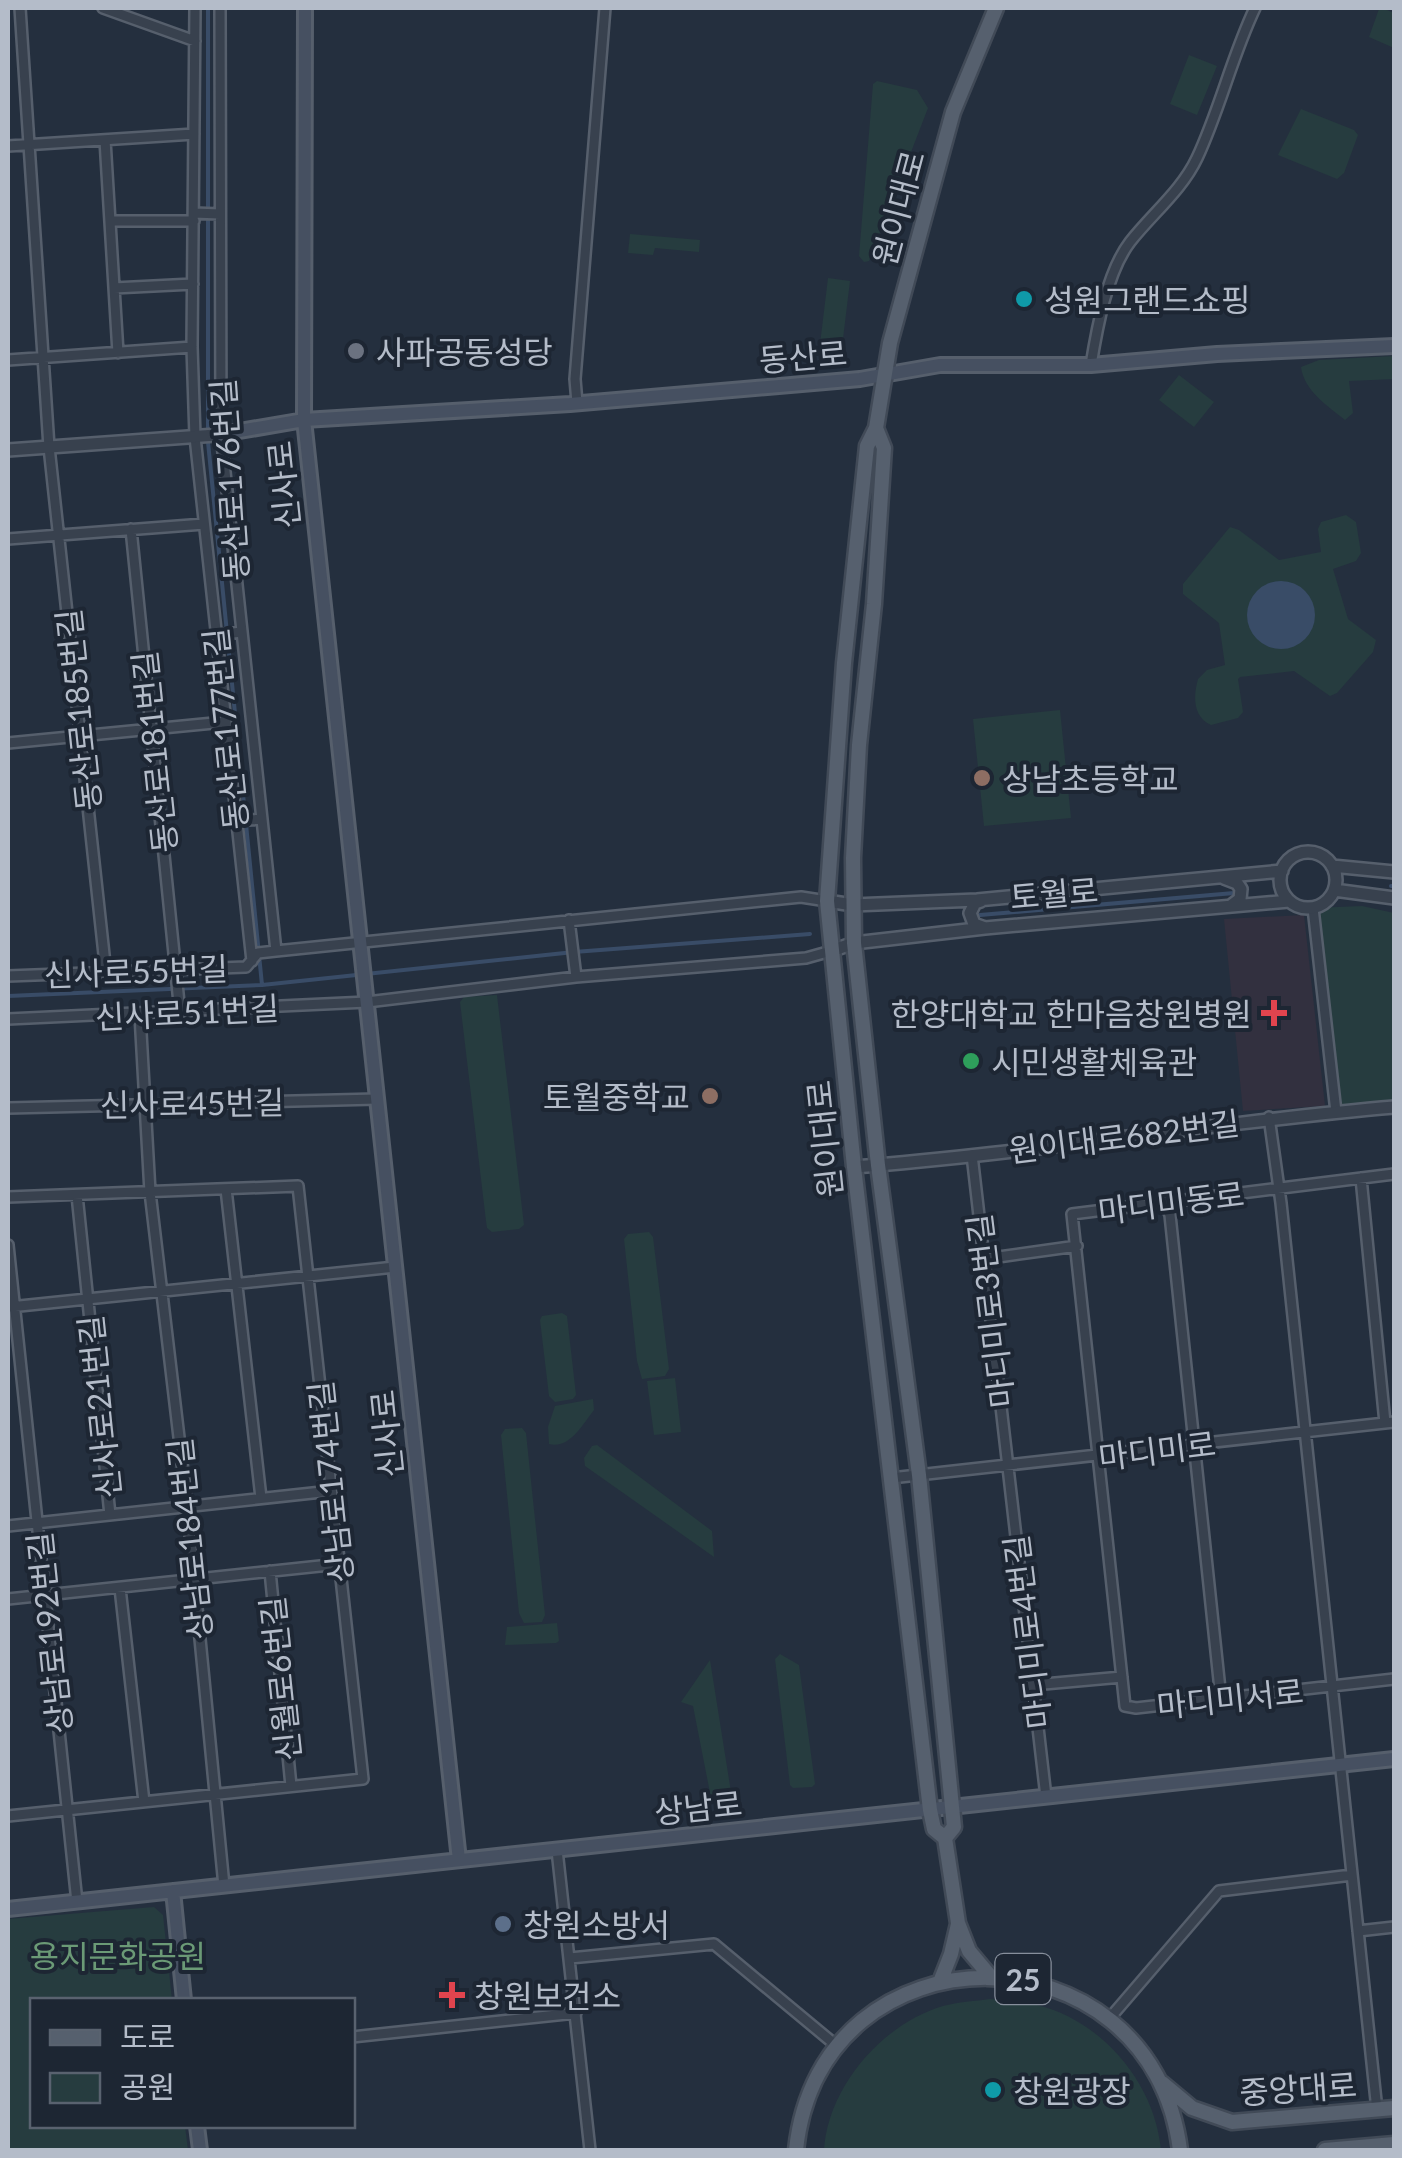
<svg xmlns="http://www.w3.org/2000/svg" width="1402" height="2158" font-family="Lato,'Noto Sans KR',sans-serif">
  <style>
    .medical { fill: #32303f }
    .green { fill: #263c3f }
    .water { fill: #394c67 }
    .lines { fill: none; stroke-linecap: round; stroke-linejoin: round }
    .stream { stroke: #394c67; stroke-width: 4 }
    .minor-casing { stroke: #565f6c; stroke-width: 14 }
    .tertiary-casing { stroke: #565f6c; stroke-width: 16 }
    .secondary-casing { stroke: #565f6c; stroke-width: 18 }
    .primary-casing { stroke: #414a57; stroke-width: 19 }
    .minor { stroke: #38414e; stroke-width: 9 }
    .tertiary { stroke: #38414e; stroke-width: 11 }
    .secondary { stroke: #465061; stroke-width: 12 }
    .primary { stroke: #56606e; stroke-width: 14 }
    .culture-dot { fill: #0f9aa8; stroke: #1d2633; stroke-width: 4 }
    .worship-dot { fill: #6b7280; stroke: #1d2633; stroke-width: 4 }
    .education-dot { fill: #8d6e63; stroke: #1d2633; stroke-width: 4 }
    .health-dot { fill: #e0444e; stroke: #1d2633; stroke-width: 4 }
    .leisure-dot { fill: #2e9e5b; stroke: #1d2633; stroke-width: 4 }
    .service-dot { fill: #5c6f8a; stroke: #1d2633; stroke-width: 4 }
    .labels { text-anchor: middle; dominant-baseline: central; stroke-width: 8; stroke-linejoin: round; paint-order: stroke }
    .shield { fill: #1d2633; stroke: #878f9c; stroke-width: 2.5 }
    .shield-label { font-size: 30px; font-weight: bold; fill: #b4bcc9 }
    .street-label { font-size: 32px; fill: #b4bcc9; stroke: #1d2633 }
    .poi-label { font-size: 32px; fill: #b4bcc9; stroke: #1d2633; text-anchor: start }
    .park-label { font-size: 32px; fill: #6b9a76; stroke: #1d2633 }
  </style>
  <rect width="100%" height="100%" fill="#242f3e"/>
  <!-- medical -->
  <path class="medical" d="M 1304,915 L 1325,1106 L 1243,1111 L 1224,919 Z"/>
  <!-- green -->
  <path class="green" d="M 1382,8 L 1394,13 L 1394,48 L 1369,37 L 1379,9 Z
    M 1189,55 L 1217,66 L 1197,115 L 1170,104 Z
    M 877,81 L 917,90 L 928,108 L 869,261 L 864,262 L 859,256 L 873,84 Z
    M 1301,109 L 1354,130 L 1358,135 L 1344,173 L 1337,179 L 1278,155 Z
    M 630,234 L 700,240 L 699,252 L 655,248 L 653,255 L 628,253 Z
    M 828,278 L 850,281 L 842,347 L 820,344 Z
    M 1394,356 L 1394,379 L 1349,381 L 1353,413 L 1345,420 C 1328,406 1304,391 1301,367 L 1319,360 Z
    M 1179,375 L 1214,402 L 1194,427 L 1159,400 Z
    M 1346,515 L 1356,522 L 1361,553 L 1356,561 L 1333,569 L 1348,619 L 1376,640 L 1373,652 L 1337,693 L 1330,696 L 1294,671 L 1240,677 L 1238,679 L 1243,712 L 1238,718 L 1211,725 C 1193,717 1193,697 1198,679 L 1207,670 L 1225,665 L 1219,623 L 1183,594 L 1183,584 L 1230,527 L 1239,530 L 1279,560 L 1321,552 L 1318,529 L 1321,522 Z
    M 1060,710 L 1071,818 L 984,826 L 973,719 Z
    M 1362,906 L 1394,913 L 1394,1107 L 1336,1112 L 1313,908 Z
    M 497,995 L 524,1225 L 519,1229 L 492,1232 L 487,1228 L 486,1221 L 460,1002 L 464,997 Z
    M 649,1232 L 653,1237 L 669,1369 L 665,1376 L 642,1379 L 637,1361 L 624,1239 L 628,1234 Z
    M 562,1313 L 567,1316 L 576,1395 L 573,1399 L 555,1402 L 549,1396 L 540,1320 L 542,1316 Z
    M 675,1378 L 681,1432 L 654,1435 L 647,1381 Z
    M 593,1399 L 594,1410 C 582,1425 570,1449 549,1444 L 548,1427 L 555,1406 Z
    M 522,1428 L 526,1433 L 545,1615 L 542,1622 L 524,1623 L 519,1613 L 501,1435 L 505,1429 Z
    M 597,1445 L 712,1531 L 714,1557 L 585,1466 L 584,1458 L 592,1446 Z
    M 557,1623 L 559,1641 L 556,1643 L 505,1645 L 507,1627 Z
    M 780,1654 L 799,1665 L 815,1784 L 812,1787 L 793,1788 L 790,1785 L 775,1659 Z
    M 710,1660 L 731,1792 L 711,1798 L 693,1706 L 681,1702 Z
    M 154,1907 L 163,1915 L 172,2000 L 32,2000 L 32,2126 L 185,2126 L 188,2150 L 8,2150 L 8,1919 Z
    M 990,1999 C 1005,2001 1022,2001 1037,2005 C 1103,2021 1155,2084 1161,2150 L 824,2150 C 828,2087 882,2024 943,2006 C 958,2002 975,2001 990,1999 Z"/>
  <!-- water -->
  <path class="water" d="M1247 615a34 34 0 1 1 68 0a34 34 0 1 1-68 0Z"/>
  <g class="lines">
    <!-- stream -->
    <path class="stream" d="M 208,8 L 208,442 L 262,985
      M 1391,886 L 1394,886
      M 980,915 L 1234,893
      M 8,996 L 262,985 L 574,952 L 810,934"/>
    <!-- minor casing -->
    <g class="minor-casing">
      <path id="minor" d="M 20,8 L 49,447 L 106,973
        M 103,8 L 195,41
        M 195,8 L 192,347 L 195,437 L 252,961
        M 220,8 L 221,434 L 276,951
        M 105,140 L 118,353
        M 8,146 L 194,134
        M 194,213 L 220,214
        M 110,221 L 194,221
        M 114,288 L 193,284
        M 8,360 L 192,347
        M 1091,365 C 1097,328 1107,272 1130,242 C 1152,214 1182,190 1197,158 C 1220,109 1232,56 1255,8
        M 577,403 L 575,379 L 605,8
        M 131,529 L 180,1013
        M 8,539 L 204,524
        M 215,635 L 242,632
        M 8,743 L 224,722
        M 235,821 L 262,819
        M 1313,908 L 1336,1112
        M 569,920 L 576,977
        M 8,976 L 246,967 L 258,953 L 276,951 L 801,897 L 827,901
        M 140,1015 L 150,1192 L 187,1505 L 224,1886
        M 8,1019 L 367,1002 L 576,977 L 806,958 L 831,951
        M 8,1108 L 377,1099
        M 1269,1117 L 1281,1203 L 1377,2110
        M 972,1155 L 1046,1797
        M 1394,1174 L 1072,1214 L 1125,1706 L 1136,1708 L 1394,1679
        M 1361,1178 L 1385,1423
        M 226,1189 L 261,1498
        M 77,1195 L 110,1515
        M 8,1197 L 298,1186 L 363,1779 L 8,1816
        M 1165,1203 L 1170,1215 L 1221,1699
        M 8,1245 L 77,1902
        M 984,1259 L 1077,1246
        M 10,1307 L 395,1267
        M 891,1478 L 1394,1422
        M 8,1526 L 331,1491
        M 270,1571 L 291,1786
        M 120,1588 L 144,1802
        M 8,1599 L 339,1564
        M 1033,1685 L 1122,1677
        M 557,1850 L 590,2150
        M 1358,1931 L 1394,1927
        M 570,1958 L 714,1944 L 838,2047
        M 1109,2019 L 1219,1891 L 1352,1875
        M 352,2037 L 576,2013"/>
    </g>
    <!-- tertiary casing -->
    <g class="tertiary-casing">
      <path id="tertiary" d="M 8,450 L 216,435
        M1280 880a28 28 0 1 1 56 0a28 28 0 1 1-56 0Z
        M 1332,866 L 1394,872
        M 1224,878 L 1237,883 L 1241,889 L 1240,899 L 1232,905
        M 1334,890 L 1394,898
        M 827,901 L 853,905 L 977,900 L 1282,871
        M 981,901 L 975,903 L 970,913 L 974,924 L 985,928
        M 831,951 L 854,943 L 985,928 L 1289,901
        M 854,1167 C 1035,1153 1214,1122 1394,1107"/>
    </g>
    <!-- secondary casing -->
    <g class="secondary-casing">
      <path id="secondary" d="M 305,8 L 304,420 L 459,1860
        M 216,435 L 304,420 L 570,404 L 860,379 L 940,365 L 1091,365 L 1217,354 L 1394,346
        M 173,1891 L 184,2000
        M 8,1909 L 1394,1759
        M 197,2126 L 200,2150"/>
    </g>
    <!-- primary casing -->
    <g class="primary-casing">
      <path id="primary" d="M 876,428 L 884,448 L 874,604 L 859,745 L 853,858 L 854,943 L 878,1165 L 919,1475 L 954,1827 L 945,1838
        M 990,1976 L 969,1951 L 958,1923 L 945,1838 L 934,1829 L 930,1810 L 854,1167 L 827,901 L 844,663 L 867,446 L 876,428 L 890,343 L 953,112 L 996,8
        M 940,1982 L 951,1954 L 958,1924
        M 1162,2083 L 1192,2108 L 1232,2122 L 1394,2108
        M 796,2150 C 820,1920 1151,1921 1180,2150
        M 1325,2150 L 1394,2144"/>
    </g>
    <!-- minor -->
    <use href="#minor" class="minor"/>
    <!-- tertiary -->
    <use href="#tertiary" class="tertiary"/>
    <!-- secondary -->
    <use href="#secondary" class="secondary"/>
    <!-- primary -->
    <use href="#primary" class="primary"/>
  </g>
  <!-- markers -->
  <g class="culture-dot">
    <circle cx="1024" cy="299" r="10"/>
    <circle cx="993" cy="2090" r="10"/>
  </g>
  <circle class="worship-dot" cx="356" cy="351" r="10"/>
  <g class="education-dot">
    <circle cx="982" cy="778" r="10"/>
    <circle cx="710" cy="1096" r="10"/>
  </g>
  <g class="health-dot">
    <path d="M1269 998h10v10h10v10h-10v10h-10v-10h-10v-10h10z"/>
    <path d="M447 1980h10v10h10v10h-10v10h-10v-10h-10v-10h10z"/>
  </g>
  <circle class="leisure-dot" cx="971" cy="1061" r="10"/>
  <circle class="service-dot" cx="503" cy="1924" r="10"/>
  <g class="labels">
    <!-- shield labels -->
    <rect class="shield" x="995.5" y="1954" width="55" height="50" rx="8"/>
    <g class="shield-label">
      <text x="1023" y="1979">25</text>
    </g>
    <!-- street labels -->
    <g class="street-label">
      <text transform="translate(898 208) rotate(-75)">원이대로</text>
      <text transform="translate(803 356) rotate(-5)">동산로</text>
      <text transform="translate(229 480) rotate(-94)">동산로176번길</text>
      <text transform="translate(283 485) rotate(-96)">신사로</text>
      <text transform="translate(78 710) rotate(-96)">동산로185번길</text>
      <text transform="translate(225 729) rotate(-96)">동산로177번길</text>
      <text transform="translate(154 752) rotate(-96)">동산로181번길</text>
      <text transform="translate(1054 893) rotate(-5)">토월로</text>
      <text transform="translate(136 971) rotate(-2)">신사로55번길</text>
      <text transform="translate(187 1012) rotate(-3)">신사로51번길</text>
      <text transform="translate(192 1103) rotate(-1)">신사로45번길</text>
      <text transform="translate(1124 1136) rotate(-7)">원이대로682번길</text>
      <text transform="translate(824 1139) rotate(-96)">원이대로</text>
      <text transform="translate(1171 1202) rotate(-7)">마디미동로</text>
      <text transform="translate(990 1311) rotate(-97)">마디미로3번길</text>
      <text transform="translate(99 1407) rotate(-96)">신사로21번길</text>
      <text transform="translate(386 1434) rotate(-96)">신사로</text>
      <text transform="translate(1157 1450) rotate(-7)">마디미로</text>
      <text transform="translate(330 1482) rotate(-96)">상남로174번길</text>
      <text transform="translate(189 1539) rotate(-96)">상남로184번길</text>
      <text transform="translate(1027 1632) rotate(-97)">마디미로4번길</text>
      <text transform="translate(49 1633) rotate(-96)">상남로192번길</text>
      <text transform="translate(280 1679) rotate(-96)">신월로6번길</text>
      <text transform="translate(1230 1698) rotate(-6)">마디미서로</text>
      <text transform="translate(698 1807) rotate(-6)">상남로</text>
      <text transform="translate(1298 2088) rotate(-4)">중앙대로</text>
    </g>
    <!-- poi labels -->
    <g class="poi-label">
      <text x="1044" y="299">성원그랜드쇼핑</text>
      <text x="376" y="351">사파공동성당</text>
      <text x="1002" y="778">상남초등학교</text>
      <text x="1252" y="1013" text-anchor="end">한양대학교 한마음창원병원</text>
      <text x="991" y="1061">시민생활체육관</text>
      <text x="690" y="1096" text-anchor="end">토월중학교</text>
      <text x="523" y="1924">창원소방서</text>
      <text x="474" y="1995">창원보건소</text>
      <text x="1013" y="2090">창원광장</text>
    </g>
    <!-- park labels -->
    <g class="park-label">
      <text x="118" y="1955">용지문화공원</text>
    </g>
  </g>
  <!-- border -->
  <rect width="1402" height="2158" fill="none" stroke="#b4bcc9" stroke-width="20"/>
  <!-- legend -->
  <rect x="30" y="1998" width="325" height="130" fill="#1d2633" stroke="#59626f" stroke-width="2.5"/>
  <rect x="50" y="2030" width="50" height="15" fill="#56606e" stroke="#59626f" stroke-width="2.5"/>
  <text x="120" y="2048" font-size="30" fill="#b4bcc9">도로</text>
  <rect x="50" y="2073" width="50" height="30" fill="#263c3f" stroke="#59626f" stroke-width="2.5"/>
  <text x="120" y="2098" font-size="30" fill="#b4bcc9">공원</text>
</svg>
